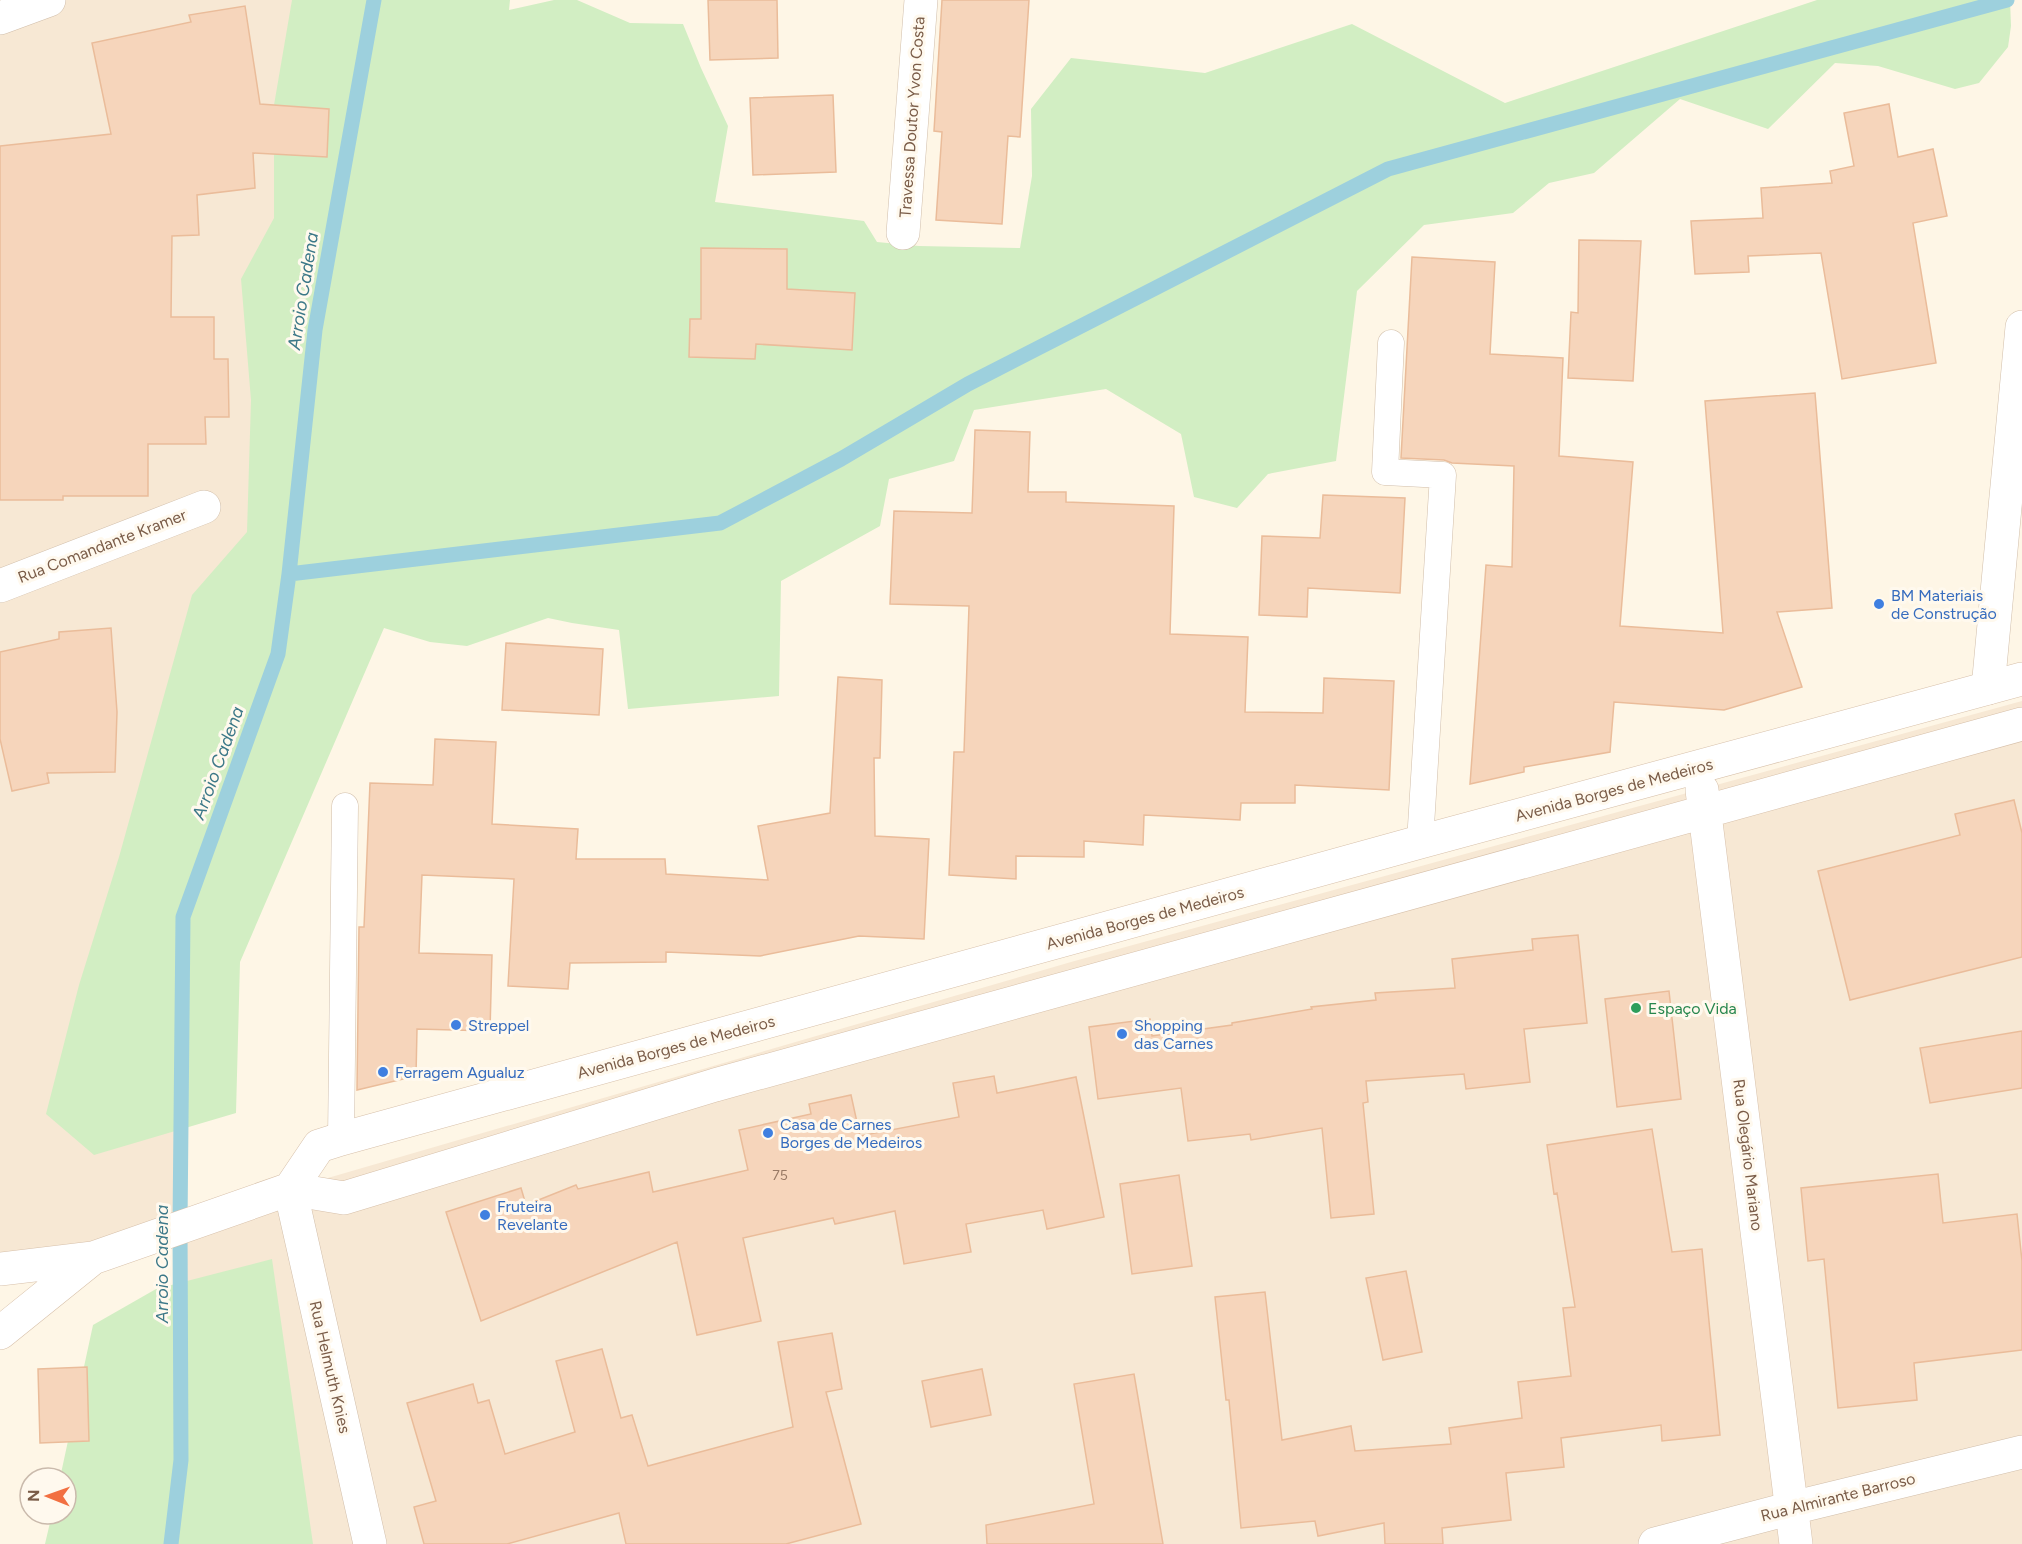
<svg xmlns="http://www.w3.org/2000/svg" width="2022" height="1544" font-family="Figtree,sans-serif">
  <style>
    .residential { fill: #f7e8d4 }
    .green { fill: #d2eec3 }
    .lines { fill: none; stroke-linecap: round; stroke-linejoin: round }
    .stream { stroke: #9dd0dd; stroke-width: 15 }
    .building { fill: #f6d5bb; stroke: #eabc9a; stroke-width: 1.5 }
    .lane-casing { stroke: #d1beaa; stroke-width: 27 }
    .street-casing { stroke: #d1beaa; stroke-width: 34 }
    .secondary-casing { stroke: #d7c0aa; stroke-width: 34 }
    .lane { stroke: #fff; stroke-width: 26 }
    .street { stroke: #fff; stroke-width: 33 }
    .secondary { stroke: #fff; stroke-width: 33 }
    .shop-dot { fill: #3f7fe0; stroke: #fff9ee; stroke-width: 2 }
    .leisure-dot { fill: #2e9e5b; stroke: #fff9ee; stroke-width: 2 }
    .labels { text-anchor: middle; dominant-baseline: central; stroke-width: 6; stroke-linejoin: round; paint-order: stroke }
    .number-label { font-size: 14px; fill: #997a65 }
    .street-label { font-size: 16px; fill: #7a5c48; stroke: #fff9ee }
    .shop-label { font-size: 16px; fill: #366cbe; stroke: #fff9ee; text-anchor: start }
    .leisure-label { font-size: 16px; fill: #27864d; stroke: #fff9ee; text-anchor: start }
    .water-label { font-size: 18px; font-style: italic; fill: #3c7888; stroke: #fff9ee }
  </style>
  <rect width="100%" height="100%" fill="#fef6e6"/>
  <!-- residential -->
  <path class="residential" d="M 0,0 L 374,0 L 183,917 L 180,1225 L 290,1189 L 1071,962 L 2022,701 L 2022,1544 L 171,1544 L 181,1460 L 180,1225 L 0,1269 Z"/>
  <!-- green -->
  <path class="green" d="M 292,0 L 510,0 L 509,10 L 554,0 L 577,0 L 630,23 L 683,24 L 701,68 L 728,126 L 715,202 L 864,221 L 877,242 L 919,246 L 1020,248 L 1032,176 L 1031,109 L 1071,58 L 1205,73 L 1352,24 L 1505,103 L 1817,0 L 2010,0 L 2011,26 L 2008,47 L 1979,83 L 1955,89 L 1878,66 L 1835,63 L 1768,129 L 1680,99 L 1594,173 L 1549,183 L 1513,213 L 1424,225 L 1357,291 L 1336,461 L 1268,474 L 1237,508 L 1194,497 L 1181,434 L 1106,389 L 974,410 L 954,461 L 889,479 L 880,526 L 781,581 L 779,696 L 628,709 L 619,630 L 572,623 L 548,618 L 467,646 L 430,642 L 384,628 L 240,962 L 236,1113 L 94,1155 L 46,1114 L 79,985 L 119,857 L 192,595 L 247,532 L 251,400 L 241,279 L 274,218 L 274,105 Z
    M 272,1259 L 313,1544 L 45,1544 L 52,1514 L 66,1514 L 66,1478 L 60,1478 L 93,1325 L 156,1289 Z"/>
  <g class="lines">
    <!-- stream -->
    <path class="stream" d="M 289,574 L 720,523 L 841,459 L 968,384 L 1388,169 L 2007,0
      M 171,1544 L 181,1460 L 180,1225 L 183,917 L 278,654 L 289,574 L 315,330 L 374,0"/>
  </g>
  <!-- building -->
  <path class="building" d="M 708,0 L 777,0 L 778,58 L 710,60 Z
    M 942,0 L 1029,0 L 1020,137 L 1008,136 L 1002,224 L 936,220 L 942,132 L 934,131 Z
    M 245,6 L 260,104 L 329,109 L 327,157 L 253,153 L 255,188 L 197,195 L 199,235 L 172,236 L 171,317 L 214,317 L 214,359 L 228,359 L 229,417 L 205,417 L 206,444 L 148,444 L 148,496 L 63,496 L 63,500 L 0,500 L 0,146 L 111,134 L 92,43 L 191,22 L 189,15 Z
    M 833,95 L 836,172 L 753,175 L 750,98 Z
    M 1889,104 L 1898,157 L 1933,149 L 1947,216 L 1913,223 L 1936,363 L 1842,379 L 1821,253 L 1748,256 L 1749,272 L 1695,274 L 1691,221 L 1763,218 L 1761,188 L 1832,183 L 1830,171 L 1854,166 L 1844,113 Z
    M 1579,240 L 1641,241 L 1633,381 L 1568,378 L 1571,312 L 1578,313 Z
    M 701,248 L 787,249 L 787,289 L 855,293 L 852,350 L 756,344 L 755,359 L 689,357 L 690,319 L 701,319 Z
    M 1412,257 L 1495,262 L 1490,354 L 1563,358 L 1559,456 L 1633,462 L 1620,626 L 1723,633 L 1705,401 L 1815,393 L 1832,608 L 1777,612 L 1802,687 L 1724,710 L 1614,702 L 1610,752 L 1524,767 L 1524,772 L 1470,784 L 1486,565 L 1512,567 L 1514,466 L 1452,463 L 1444,460 L 1401,458 Z
    M 975,430 L 1030,432 L 1028,492 L 1066,492 L 1066,502 L 1174,506 L 1170,634 L 1248,637 L 1245,712 L 1323,713 L 1324,678 L 1394,681 L 1389,790 L 1295,785 L 1295,803 L 1241,803 L 1240,820 L 1144,815 L 1143,845 L 1084,841 L 1084,857 L 1016,856 L 1016,879 L 949,875 L 954,752 L 964,752 L 969,606 L 890,604 L 894,511 L 972,513 Z
    M 1323,495 L 1405,498 L 1400,593 L 1308,588 L 1307,617 L 1259,615 L 1262,536 L 1320,538 Z
    M 111,628 L 117,712 L 115,772 L 47,773 L 49,783 L 12,791 L 0,739 L 0,652 L 59,639 L 59,632 Z
    M 506,643 L 603,649 L 599,715 L 502,710 Z
    M 838,677 L 882,680 L 880,758 L 874,758 L 875,836 L 929,839 L 924,939 L 859,936 L 760,956 L 666,952 L 666,962 L 570,963 L 568,989 L 508,986 L 514,879 L 422,875 L 419,953 L 492,955 L 490,1031 L 417,1029 L 416,1076 L 357,1090 L 359,927 L 364,927 L 370,783 L 433,785 L 435,739 L 496,742 L 492,824 L 578,829 L 576,859 L 665,859 L 666,874 L 768,880 L 758,826 L 830,813 Z
    M 2014,800 L 2022,833 L 2022,957 L 1850,1000 L 1818,871 L 1960,835 L 1955,814 Z
    M 1578,935 L 1587,1023 L 1524,1029 L 1530,1082 L 1466,1089 L 1464,1074 L 1366,1081 L 1368,1102 L 1363,1103 L 1374,1214 L 1331,1218 L 1322,1128 L 1251,1140 L 1250,1134 L 1188,1141 L 1181,1088 L 1098,1099 L 1089,1027 L 1150,1019 L 1152,1036 L 1232,1025 L 1232,1023 L 1312,1009 L 1311,1007 L 1376,1000 L 1375,993 L 1455,988 L 1452,959 L 1533,950 L 1532,939 Z
    M 1669,991 L 1681,1099 L 1617,1107 L 1605,999 Z
    M 2022,1031 L 2022,1088 L 1930,1103 L 1920,1048 Z
    M 994,1076 L 997,1093 L 1076,1077 L 1104,1217 L 1047,1229 L 1043,1210 L 966,1224 L 971,1252 L 904,1264 L 895,1211 L 835,1224 L 833,1218 L 743,1238 L 761,1321 L 697,1335 L 677,1242 L 481,1321 L 446,1212 L 521,1188 L 526,1205 L 576,1185 L 578,1189 L 649,1172 L 653,1192 L 748,1170 L 739,1130 L 811,1114 L 809,1104 L 851,1095 L 860,1136 L 959,1117 L 953,1083 Z
    M 1652,1129 L 1672,1252 L 1702,1249 L 1720,1435 L 1662,1441 L 1661,1425 L 1561,1438 L 1564,1467 L 1506,1473 L 1511,1520 L 1442,1528 L 1443,1544 L 1385,1544 L 1384,1523 L 1318,1536 L 1315,1521 L 1241,1528 L 1229,1400 L 1226,1400 L 1215,1297 L 1265,1292 L 1282,1440 L 1351,1426 L 1355,1451 L 1451,1444 L 1449,1428 L 1522,1418 L 1518,1382 L 1571,1376 L 1563,1308 L 1575,1307 L 1557,1193 L 1554,1194 L 1547,1145 Z
    M 1938,1174 L 1943,1223 L 2017,1214 L 2022,1261 L 2022,1350 L 1914,1363 L 1917,1400 L 1838,1408 L 1824,1259 L 1808,1261 L 1801,1188 Z
    M 1179,1175 L 1192,1266 L 1132,1274 L 1120,1184 Z
    M 1406,1271 L 1422,1352 L 1383,1360 L 1366,1278 Z
    M 832,1333 L 842,1389 L 826,1392 L 861,1524 L 786,1544 L 626,1544 L 619,1513 L 507,1544 L 424,1544 L 414,1507 L 436,1501 L 407,1403 L 473,1384 L 478,1403 L 489,1400 L 505,1454 L 575,1432 L 556,1361 L 602,1349 L 621,1418 L 632,1415 L 648,1466 L 793,1427 L 778,1342 Z
    M 87,1367 L 89,1441 L 40,1443 L 38,1369 Z
    M 982,1369 L 991,1415 L 931,1427 L 922,1381 Z
    M 1134,1374 L 1163,1544 L 987,1544 L 986,1525 L 1094,1504 L 1074,1384 Z"/>
  <g class="lines">
    <!-- lane casing -->
    <g class="lane-casing">
      <path id="lane" d="M 1391,343 L 1385,472 L 1443,475 L 1420,842
        M 341,1139 L 345,806"/>
    </g>
    <!-- street casing -->
    <g class="street-casing">
      <path id="street" d="M 0,18 L 49,0
        M 903,233 L 921,0
        M 0,586 L 204,507
        M 1988,688 L 2022,327
        M 290,1189 L 370,1544
        M 1655,1544 L 1792,1508 L 2022,1452"/>
    </g>
    <!-- secondary casing -->
    <g class="secondary-casing">
      <path id="secondary" d="M 1702,790 L 1796,1544
        M 290,1189 L 319,1146 L 341,1139 L 1420,842 L 2022,679
        M 0,1269 L 93,1258 L 290,1189 L 344,1198 L 715,1085 L 2022,724
        M 0,1333 L 93,1258"/>
    </g>
    <!-- lane -->
    <use href="#lane" class="lane"/>
    <!-- street -->
    <use href="#street" class="street"/>
    <!-- secondary -->
    <use href="#secondary" class="secondary"/>
  </g>
  <!-- markers -->
  <g class="shop-dot">
    <circle cx="1879" cy="604" r="6"/>
    <circle cx="456" cy="1025" r="6"/>
    <circle cx="1122" cy="1034" r="6"/>
    <circle cx="383" cy="1072" r="6"/>
    <circle cx="768" cy="1133" r="6"/>
    <circle cx="485" cy="1215" r="6"/>
  </g>
  <circle class="leisure-dot" cx="1636" cy="1008" r="6"/>
  <g class="labels">
    <!-- number labels -->
    <g class="number-label">
      <text x="780" y="1175">75</text>
    </g>
    <!-- street labels -->
    <g class="street-label">
      <text transform="translate(912 117) rotate(-86)">Travessa Doutor Yvon Costa</text>
      <text transform="translate(102 546) rotate(-21)">Rua Comandante Kramer</text>
      <text transform="translate(1614 790) rotate(-15)">Avenida Borges de Medeiros</text>
      <text transform="translate(1145 918) rotate(-15)">Avenida Borges de Medeiros</text>
      <text transform="translate(676 1047) rotate(-15)">Avenida Borges de Medeiros</text>
      <text transform="translate(1748 1155) rotate(83)">Rua Olegário Mariano</text>
      <text transform="translate(330 1367) rotate(77)">Rua Helmuth Knies</text>
      <text transform="translate(1838 1497) rotate(-14)">Rua Almirante Barroso</text>
    </g>
    <!-- shop labels -->
    <g class="shop-label">
      <text x="1891" y="595">BM Materiais<tspan x="1891" dy="18">de Construção</tspan></text>
      <text x="468" y="1025">Streppel</text>
      <text x="1134" y="1025">Shopping<tspan x="1134" dy="18">das Carnes</tspan></text>
      <text x="395" y="1072">Ferragem Agualuz</text>
      <text x="780" y="1124">Casa de Carnes<tspan x="780" dy="18">Borges de Medeiros</tspan></text>
      <text x="497" y="1206">Fruteira<tspan x="497" dy="18">Revelante</tspan></text>
    </g>
    <!-- leisure labels -->
    <g class="leisure-label">
      <text x="1648" y="1008">Espaço Vida</text>
    </g>
    <!-- water labels -->
    <g class="water-label">
      <text transform="translate(303 291) rotate(-81)">Arroio Cadena</text>
      <text transform="translate(218 763) rotate(-70)">Arroio Cadena</text>
      <text transform="translate(162 1264) rotate(-90)">Arroio Cadena</text>
    </g>
  </g>
  <!-- north arrow -->
  <g transform="translate(48 1496) rotate(271)"><circle r="28" fill="#fff9ee" stroke="#cabaac" stroke-width="1.5"/>
  <path d="M0-4.5L10 22L0 15L-10 22Z" fill="#f27041"/>
  <text y="-9" font-size="16" font-weight="bold" text-anchor="middle" fill="#7a5c48">N</text>
  </g>
</svg>
